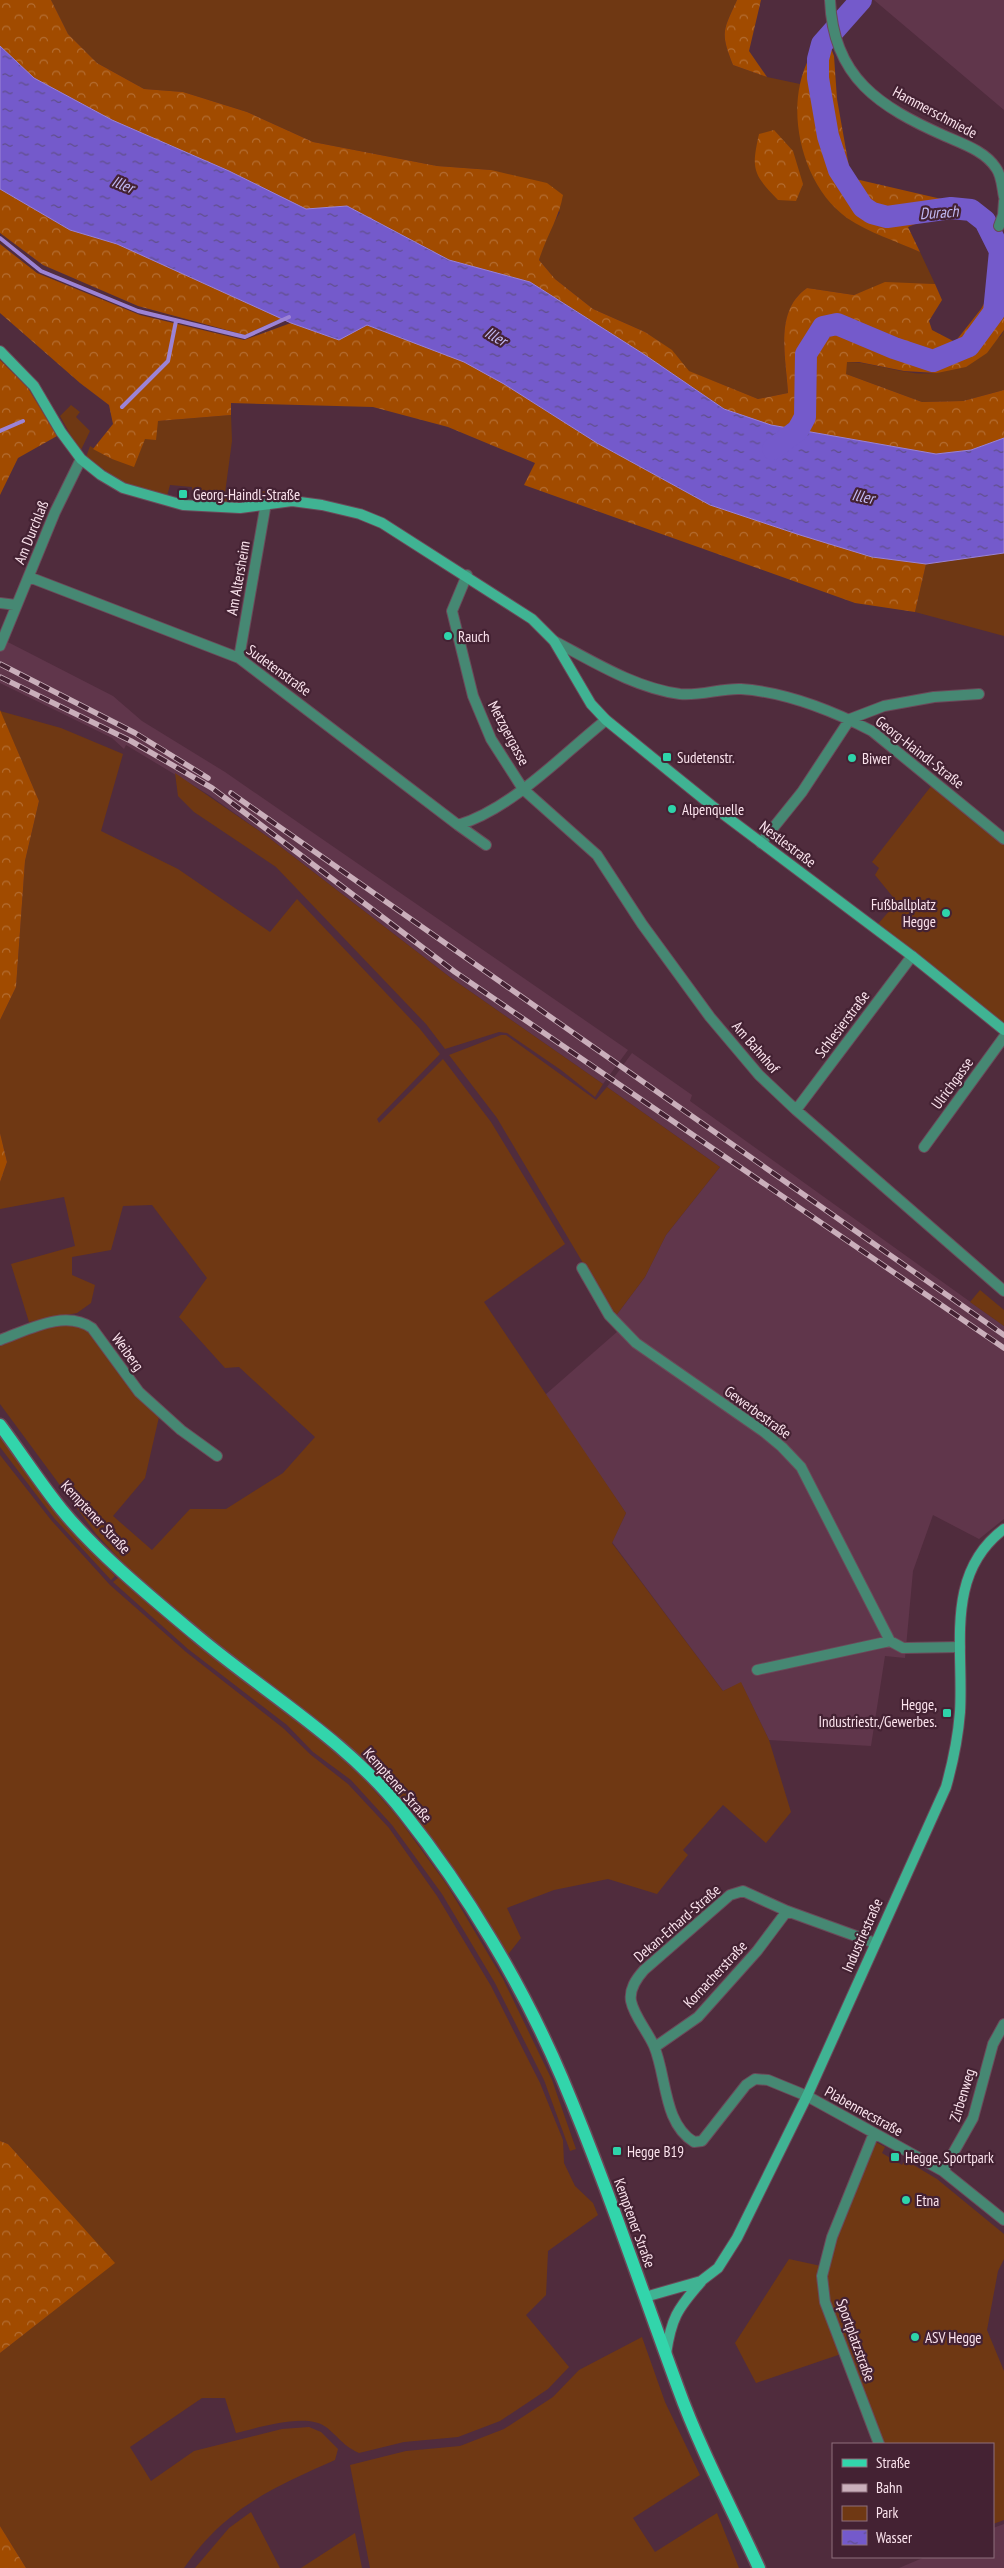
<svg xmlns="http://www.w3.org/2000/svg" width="1004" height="2568" font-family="'PT Sans Narrow',sans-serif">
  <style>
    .built { fill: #60364b }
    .green { fill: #6f3813 }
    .forest { fill: url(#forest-crowns) }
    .water { fill: url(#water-ripples); stroke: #9c83d5 }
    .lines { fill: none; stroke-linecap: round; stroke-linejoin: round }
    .stream { stroke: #9c83d5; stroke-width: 4 }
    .river { stroke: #745acb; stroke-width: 22 }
    .street-casing { stroke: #6b4959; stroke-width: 12 }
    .secondary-casing { stroke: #6b4959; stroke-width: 12 }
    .primary-casing { stroke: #6b4959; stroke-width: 15 }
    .street { stroke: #468873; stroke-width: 10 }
    .secondary { stroke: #40b393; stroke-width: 10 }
    .primary { stroke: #32d5ab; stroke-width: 12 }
    .rail-casing { stroke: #caafbb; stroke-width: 5.5 }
    .rail { stroke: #423; stroke-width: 4; stroke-dasharray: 11; stroke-linecap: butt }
    .poi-dot { fill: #2ed4aa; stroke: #423; stroke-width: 2 }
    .labels { text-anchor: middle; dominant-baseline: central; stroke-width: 4.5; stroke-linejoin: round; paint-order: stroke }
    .street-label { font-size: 15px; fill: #fbe3ed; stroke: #423 }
    .poi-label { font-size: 15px; fill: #fbe3ed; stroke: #423; text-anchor: start }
    .water-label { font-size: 16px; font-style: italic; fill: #c1b9f2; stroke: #423 }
  </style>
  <defs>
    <pattern id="forest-crowns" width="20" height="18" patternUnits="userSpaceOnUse" patternTransform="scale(1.25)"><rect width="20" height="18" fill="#a14b00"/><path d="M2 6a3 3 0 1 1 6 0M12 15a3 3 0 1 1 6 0" fill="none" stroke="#b46d32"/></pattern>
    <pattern id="water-ripples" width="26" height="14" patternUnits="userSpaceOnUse" patternTransform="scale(1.25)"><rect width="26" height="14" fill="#745acb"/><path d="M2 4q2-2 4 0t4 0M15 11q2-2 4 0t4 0" fill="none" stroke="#604f89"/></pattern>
  </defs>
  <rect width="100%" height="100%" fill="#502c3d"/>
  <!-- built -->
  <path class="built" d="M 874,0 L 1004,0 L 1004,110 Z
    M 0,638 L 113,696 L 142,721 L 225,772 L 628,1050 L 603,1084 L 451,978 L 268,837 L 209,795 L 126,745 L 124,749 L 112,738 L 0,683 Z
    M 632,1053 L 692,1095 L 690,1101 L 1004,1326 L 1004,1519 L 979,1539 L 933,1515 L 913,1571 L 905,1658 L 885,1656 L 871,1746 L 769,1740 L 741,1683 L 723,1691 L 612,1542 L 626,1513 L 545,1395 L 618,1331 L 615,1317 L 645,1277 L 666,1235 L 720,1167 L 607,1087 Z
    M 1004,2524 L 1004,2568 L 899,2568 L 925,2557 L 993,2557 L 993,2528 Z"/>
  <!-- green -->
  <path class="green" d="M 51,0 L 737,0 C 723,31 720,32 733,65 L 767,77 L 800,84 L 798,108 L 896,240 L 920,252 L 935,284 L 885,283 L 854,295 L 807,288 C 774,311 786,358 788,393 L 758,399 L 688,371 L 671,350 L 645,332 L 593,309 L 555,279 L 539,260 L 545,238 L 560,212 L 491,170 L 437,166 L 313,142 L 247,112 L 183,92 L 144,89 L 97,63 L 68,34 Z
    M 1004,330 L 1004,390 L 963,401 L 922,402 L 846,374 L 846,362 C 872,361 915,379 937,372 C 953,368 985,346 1001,336 Z
    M 71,405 L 80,412 L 76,417 L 90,431 L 80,452 L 60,416 Z
    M 231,415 L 232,441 L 225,493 L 192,494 L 192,487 L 170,485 L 167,496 L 126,485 L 86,457 L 90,446 L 112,459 L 145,438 L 158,421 Z
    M 273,490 L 272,497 L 240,503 L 196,502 L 196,498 L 226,497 Z
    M 1004,553 L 1004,636 L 915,612 L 926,564 Z
    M 0,711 L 61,728 L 123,754 L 101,831 L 178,869 L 270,932 L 297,899 L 420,1029 L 440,1054 L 377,1119 L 379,1123 L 443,1059 L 491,1122 L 565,1244 L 484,1302 L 626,1513 L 612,1543 L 723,1691 L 741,1682 L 769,1740 L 791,1812 L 766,1843 L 723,1805 L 683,1850 L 688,1855 L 657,1894 L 608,1879 L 554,1890 L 507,1908 L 521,1938 L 506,1957 L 444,1854 L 406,1806 L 376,1772 L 332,1734 L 200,1631 L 126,1566 L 96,1534 L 0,1404 L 0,1346 C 24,1337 66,1312 89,1332 L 136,1395 L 159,1417 L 145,1478 L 113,1516 L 152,1550 L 190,1509 L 226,1509 L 283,1473 L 315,1437 L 239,1367 L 225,1368 L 179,1317 L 207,1278 L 152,1205 L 123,1206 L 111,1250 L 72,1257 L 72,1275 L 95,1285 L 91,1303 L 77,1313 L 29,1322 L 11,1264 L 75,1246 L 64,1197 L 0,1209 L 0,1182 L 7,1162 L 0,1133 L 0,1020 L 16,987 L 25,861 L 39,801 Z
    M 175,773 L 268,837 L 451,978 L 603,1084 L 595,1097 L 561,1070 L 507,1033 L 499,1032 L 445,1049 L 426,1024 L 276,867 L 194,812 L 178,796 Z
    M 932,785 L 1004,844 L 1004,1025 L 878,924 L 897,902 L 875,875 L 879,868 L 872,862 Z
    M 501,1035 L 506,1035 L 596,1100 L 607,1087 L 720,1167 L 666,1235 L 645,1277 L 615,1317 L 497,1118 L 449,1055 Z
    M 980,1290 L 1004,1310 L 1004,1326 L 970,1302 Z
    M 0,1434 L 59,1515 L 115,1576 L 111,1580 L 54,1518 L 0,1447 Z
    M 0,1455 L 51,1520 L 110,1585 L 186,1652 L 283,1728 L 311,1755 L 348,1784 L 389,1828 L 437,1896 L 491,1986 L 540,2083 L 563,2140 L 564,2163 L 575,2186 L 593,2203 L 598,2215 L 548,2251 L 546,2295 L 526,2315 L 569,2367 L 548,2389 L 500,2421 L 458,2437 L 404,2442 L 359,2453 C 342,2445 339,2437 326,2427 C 306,2412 258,2428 236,2433 L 225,2398 L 202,2398 L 130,2447 L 151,2481 L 194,2451 L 282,2429 L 309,2427 L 321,2432 L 338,2449 L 335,2460 C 272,2488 224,2509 184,2568 L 26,2568 L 0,2526 L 0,2353 L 114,2263 L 8,2144 L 0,2141 Z
    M 119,1577 L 192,1641 L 325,1743 L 365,1780 L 396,1815 L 447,1885 L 503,1979 L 552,2080 L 576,2149 L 570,2151 L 544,2080 L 495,1983 L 442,1894 L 392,1825 L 351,1780 L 313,1752 L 287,1725 L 188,1649 L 113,1582 Z
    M 874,2141 L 885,2147 L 882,2153 L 902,2165 L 905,2160 L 937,2179 L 1004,2234 L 1004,2259 L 998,2271 L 987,2330 L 1004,2371 L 1004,2520 L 993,2524 L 993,2444 L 883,2444 L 828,2302 L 825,2276 L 829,2251 Z
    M 789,2259 L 821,2266 L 841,2354 L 756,2383 L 735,2343 Z
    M 642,2337 L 665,2402 L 700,2475 L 633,2518 L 655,2552 L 717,2513 L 739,2568 L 370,2568 L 350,2465 L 406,2451 L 460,2446 L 504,2429 L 553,2397 L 579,2370 Z
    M 251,2512 L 280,2568 L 195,2568 L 229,2528 Z
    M 355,2533 L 362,2568 L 301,2568 Z"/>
  <!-- forest -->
  <path class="forest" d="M 0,0 L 51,0 L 68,34 L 97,63 L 144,89 L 183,92 L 247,112 L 313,142 L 437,166 L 491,170 L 547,183 L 563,195 C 559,218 546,237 539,260 L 555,279 L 593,309 L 645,332 L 672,350 L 689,371 L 758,399 L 788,393 C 786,357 774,311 807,288 L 854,295 L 885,282 L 935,284 L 942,300 L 929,321 L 932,330 L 955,342 L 981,309 L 1004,268 L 1004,330 L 987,353 L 966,367 L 937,373 L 904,371 L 859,362 L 847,362 L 846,374 L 922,402 L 963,401 L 1004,390 L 1004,438 L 971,450 L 936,454 L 771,425 L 724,409 L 645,355 L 530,282 L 449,260 L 347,206 L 306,209 L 229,171 L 112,120 L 34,78 L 0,46 Z
    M 737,0 L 761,0 L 749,51 L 767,77 L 733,65 C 720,32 723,31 737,0 Z
    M 823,28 L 834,56 L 837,99 L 851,178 L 963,204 L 908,227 L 920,252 C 896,241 869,233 847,218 C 808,190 790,130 800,84 C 804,65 815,46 823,28 Z
    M 774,130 L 793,151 L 803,184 L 796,201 L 778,200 C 753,174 751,170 759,134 Z
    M 0,189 L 70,230 L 117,244 L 282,318 L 245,335 L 138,306 L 43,265 L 0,233 Z
    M 0,244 L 37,273 L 140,315 L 244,340 L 291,323 L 339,340 L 366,325 L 464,361 L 504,384 L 597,443 L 710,505 L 872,557 L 926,564 L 915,612 L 855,603 L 524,485 L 535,463 L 448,427 L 373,407 L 231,403 L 231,415 L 158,421 L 156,440 L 145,439 L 134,467 L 112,459 L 93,449 L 113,424 L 109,405 L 80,383 L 0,313 Z
    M 0,360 L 28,388 L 57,436 L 18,458 L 0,495 Z
    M 0,710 L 39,801 L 25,861 L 16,987 L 0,1020 Z
    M 0,1133 L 7,1162 L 0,1182 Z
    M 0,2141 L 8,2144 L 115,2263 L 0,2353 Z
    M 0,2526 L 26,2568 L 0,2568 Z"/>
  <!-- water -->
  <path class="water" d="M 0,46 L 34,78 L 112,120 L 229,171 L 306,209 L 347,206 L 449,260 L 530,282 L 645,355 L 724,409 L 771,425 L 936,454 L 971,450 L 1004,438 L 1004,553 L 926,564 L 872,557 L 800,535 L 710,505 L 597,443 L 504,384 L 464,362 L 367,325 L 339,340 L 291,323 L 117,244 L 70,230 L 0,189 Z"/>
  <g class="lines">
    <!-- stream -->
    <path class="stream" d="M 0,238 L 41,271 L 138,311 L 245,337 L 289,317
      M 122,407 L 168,361 L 176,321
      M 0,431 L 23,421"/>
    <!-- river -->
    <path class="river" d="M 773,449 L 798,430 L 805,417 L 806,354 L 823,327 L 837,324 L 894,348 L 933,361 L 969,346 L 994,312 L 1000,251 L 985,221 L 971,210 L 951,208 L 887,217 L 872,213 L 863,207 L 839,170 L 828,136 L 818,78 L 818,59 L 822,44 L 861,0"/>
    <!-- street casing -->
    <g class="street-casing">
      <path id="street" d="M 830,0 C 833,78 880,107 945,136 C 963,144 985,151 996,168 C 1002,176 1002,188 1004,197
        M 999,226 L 1003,215 L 1004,201
        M 467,575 L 452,611 L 473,696 L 491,739 L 523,789 L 597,855 L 642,924 L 710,1017 L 759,1075 L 796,1110 L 1004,1291
        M 29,577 L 239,658 L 458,825 C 513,808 562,755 606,720
        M 0,603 L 16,605
        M 554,641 C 594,662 635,688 680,694 C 701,696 721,688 741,689 C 785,692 833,711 872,731 L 1004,839
        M 0,646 L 55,512 L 81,459
        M 239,658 L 266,503
        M 458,825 L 486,845
        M 761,843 L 802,792 L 850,719 L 884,706 L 934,697 L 979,694
        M 796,1110 L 912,956
        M 924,1147 L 1004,1037
        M 582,1268 L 609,1315 L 636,1343 L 764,1432 L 782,1447 L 801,1467 L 890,1641 L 903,1648 L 960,1647
        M 0,1340 C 28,1330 65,1309 92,1328 L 139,1392 L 181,1430 L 217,1456
        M 757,1670 L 890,1641
        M 875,1943 L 787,1911 L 743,1891 L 730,1895 L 644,1970 C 636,1979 629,1989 631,2001 C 634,2016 648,2032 654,2046 C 667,2077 663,2123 694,2142 L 702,2141 L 746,2085 L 755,2079 L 768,2080 L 807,2096 L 943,2171 L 1004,2220
        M 655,2047 L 698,2017 L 757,1951 L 787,1911
        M 874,2133 L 832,2237 L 822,2276 L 825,2302 L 879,2444
        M 943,2171 L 973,2118 L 993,2044 L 1004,2024"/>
    </g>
    <!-- secondary casing -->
    <g class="secondary-casing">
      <path id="secondary" d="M 0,351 L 34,386 L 61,432 L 81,459 L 101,475 L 123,488 L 183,505 L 240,508 L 292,501 L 322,505 L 360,514 L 382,523 L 532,619 L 554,641 L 591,704 L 606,720 L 711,805 L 912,956 L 1004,1030
        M 645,2297 L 701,2281 L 718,2268 L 737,2238 L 807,2096 L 946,1787 C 953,1762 958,1738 960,1712 C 964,1647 944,1574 1004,1529
        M 666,2354 C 671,2319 677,2309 701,2282"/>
    </g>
    <!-- primary casing -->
    <g class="primary-casing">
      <path id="primary" d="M 0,1425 C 21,1453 40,1483 62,1510 C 97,1553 153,1599 196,1635 C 265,1693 348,1741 404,1813 C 466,1891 523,1986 562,2078 C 605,2180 640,2285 678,2388 C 700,2449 732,2509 759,2568"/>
    </g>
    <!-- street -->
    <use href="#street" class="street"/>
    <!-- secondary -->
    <use href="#secondary" class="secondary"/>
    <!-- primary -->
    <use href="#primary" class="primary"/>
    <!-- rail casing -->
    <g class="rail-casing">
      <path id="rail" d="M 0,664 L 135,733 L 208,778
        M 0,677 L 131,741 L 212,788 L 455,972 L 1004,1348
        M 231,793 L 1004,1335"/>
    </g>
    <!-- rail -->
    <use href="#rail" class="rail"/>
  </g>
  <!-- markers -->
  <g class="poi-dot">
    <rect x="178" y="489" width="10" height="10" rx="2.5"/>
    <circle cx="448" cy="636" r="5"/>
    <rect x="662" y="752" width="10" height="10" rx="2.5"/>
    <circle cx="852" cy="758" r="5"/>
    <circle cx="672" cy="809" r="5"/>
    <circle cx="946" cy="913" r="5"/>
    <rect x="942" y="1708" width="10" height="10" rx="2.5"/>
    <rect x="612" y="2146" width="10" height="10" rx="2.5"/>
    <rect x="890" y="2152" width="10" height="10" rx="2.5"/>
    <circle cx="906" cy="2200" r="5"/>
    <circle cx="915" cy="2337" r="5"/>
  </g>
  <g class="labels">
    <!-- street labels -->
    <g class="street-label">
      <text transform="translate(935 112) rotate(28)">Hammerschmiede</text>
      <text transform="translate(31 532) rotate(-68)">Am Durchlaß</text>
      <text transform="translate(238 578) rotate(-80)">Am Altersheim</text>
      <text transform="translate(279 670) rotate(36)">Sudetenstraße</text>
      <text transform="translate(509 733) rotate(62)">Metzgergasse</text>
      <text transform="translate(920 752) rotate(38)">Georg-Haindl-Straße</text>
      <text transform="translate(788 844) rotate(37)">Nestlestraße</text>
      <text transform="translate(842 1024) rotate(-53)">Schlesierstraße</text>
      <text transform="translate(756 1047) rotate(49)">Am Bahnhof</text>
      <text transform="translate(952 1083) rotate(-54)">Ulrichgasse</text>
      <text transform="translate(128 1352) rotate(54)">Weiberg</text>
      <text transform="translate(758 1412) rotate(36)">Gewerbestraße</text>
      <text transform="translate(96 1517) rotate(47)">Kemptener Straße</text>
      <text transform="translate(398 1785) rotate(48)">Kemptener Straße</text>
      <text transform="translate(677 1923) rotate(-41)">Dekan-Erhard-Straße</text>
      <text transform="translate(862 1935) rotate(-66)">Industriestraße</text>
      <text transform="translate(715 1974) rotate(-47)">Kornacherstraße</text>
      <text transform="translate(962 2095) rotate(-73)">Zirbenweg</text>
      <text transform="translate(864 2111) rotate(29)">Plabennecstraße</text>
      <text transform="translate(635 2223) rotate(70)">Kemptener Straße</text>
      <text transform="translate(856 2340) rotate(70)">Sportplatzstraße</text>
    </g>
    <!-- poi labels -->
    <g class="poi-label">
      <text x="193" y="494">Georg-Haindl-Straße</text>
      <text x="458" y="636">Rauch</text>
      <text x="677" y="757">Sudetenstr.</text>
      <text x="862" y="758">Biwer</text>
      <text x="682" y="809">Alpenquelle</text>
      <text x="936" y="904" text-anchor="end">Fußballplatz<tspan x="936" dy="17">Hegge</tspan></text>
      <text x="937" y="1704" text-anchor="end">Hegge,<tspan x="937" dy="17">Industriestr./Gewerbes.</tspan></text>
      <text x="627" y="2151">Hegge B19</text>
      <text x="905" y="2157">Hegge, Sportpark</text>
      <text x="916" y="2200">Etna</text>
      <text x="925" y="2337">ASV Hegge</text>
    </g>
    <!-- water labels -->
    <g class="water-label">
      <text transform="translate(123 184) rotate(22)">Iller</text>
      <text transform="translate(939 212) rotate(-4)">Durach</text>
      <text transform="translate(496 336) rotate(30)">Iller</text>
      <text transform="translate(863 496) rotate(11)">Iller</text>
    </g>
  </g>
  <!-- legend -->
  <rect x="832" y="2443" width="162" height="115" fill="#442233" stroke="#8d6f7d"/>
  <rect x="842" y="2459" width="25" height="8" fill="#32d5ab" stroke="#8d6f7d"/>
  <text x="876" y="2468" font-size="15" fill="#fbe3ed">Straße</text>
  <rect x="842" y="2484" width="25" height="8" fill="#caafbb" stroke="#8d6f7d"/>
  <text x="876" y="2493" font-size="15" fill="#fbe3ed">Bahn</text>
  <rect x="842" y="2506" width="25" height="15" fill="#6f3813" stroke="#8d6f7d"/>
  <text x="876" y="2518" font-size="15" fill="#fbe3ed">Park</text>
  <rect x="842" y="2530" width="25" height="15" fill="url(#water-ripples)" stroke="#8d6f7d"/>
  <text x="876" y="2543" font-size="15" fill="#fbe3ed">Wasser</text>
</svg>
